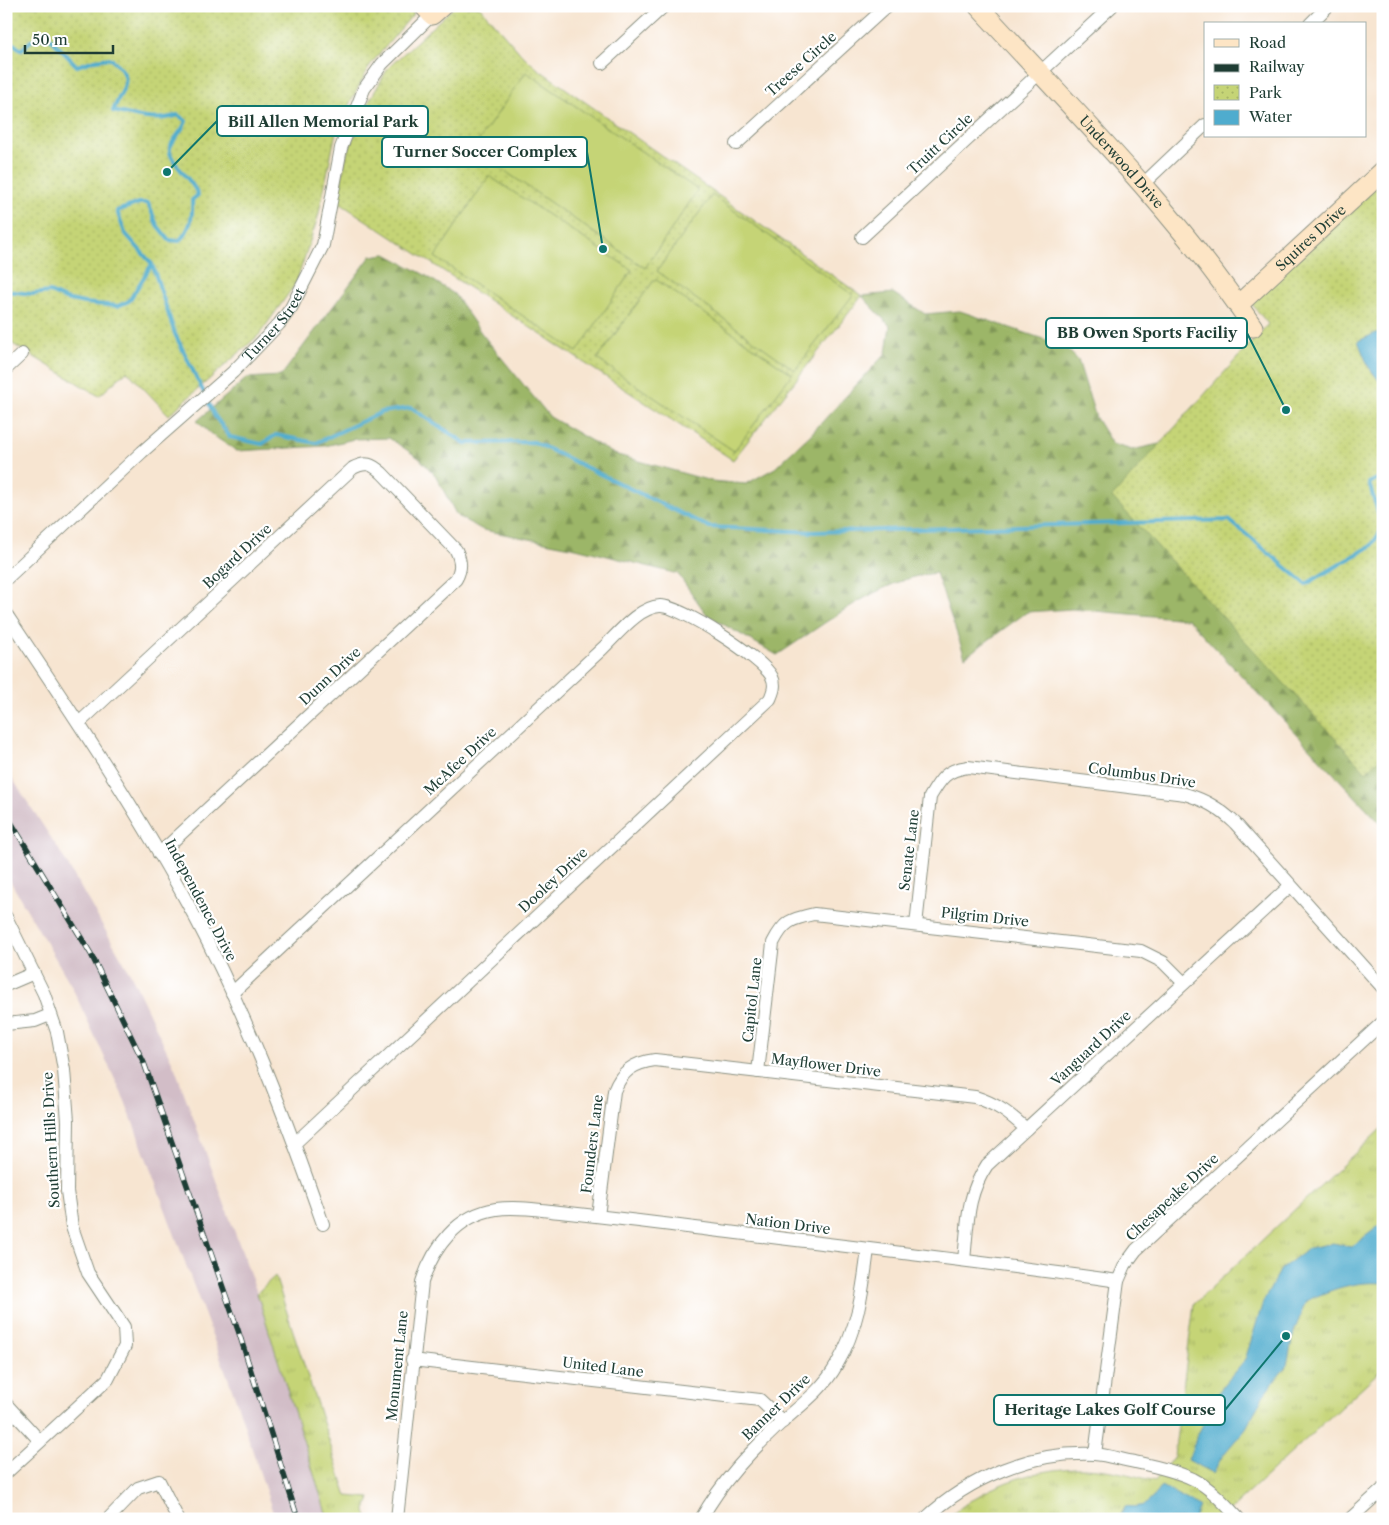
<svg xmlns="http://www.w3.org/2000/svg" width="1389" height="1525" font-family="'Libre Caslon Text',serif">
  <style>
    .industrial { fill: #d2bdc7 }
    .grass { fill: url(#grass-tufts); stroke: #728855 }
    .forest { fill: url(#forest-firs); stroke: #5e7a4e }
    .park { fill: url(#park-dots); stroke: #728855 }
    .pitch { fill: #c5d476; stroke: #728855 }
    .water { fill: #4facce; stroke: #377481 }
    .lines { fill: none; stroke-linecap: round; stroke-linejoin: round }
    .stream { stroke: #4facce; stroke-width: 4 }
    .street-casing { stroke: #8b9182; stroke-width: 14 }
    .secondary-casing { stroke: #8b9182; stroke-width: 21 }
    .street { stroke: #fff; stroke-width: 12 }
    .secondary { stroke: #fde5c5; stroke-width: 19 }
    .rail-casing { stroke: #1f3d34; stroke-width: 5.5 }
    .rail { stroke: #fff; stroke-width: 4; stroke-dasharray: 11; stroke-linecap: butt }
    .labels { text-anchor: middle; dominant-baseline: central; stroke-width: 4.5; stroke-linejoin: round; paint-order: stroke }
    .street-label { font-size: 14px; fill: #1f3d34; stroke: #fff }
    .leader { fill: none; stroke: #0f766e; stroke-width: 2 }
    .callout-dot { fill: #0f766e; stroke: #fff; stroke-width: 2 }
    .callout { fill: #fff; stroke: #0f766e; stroke-width: 2 }
    .callout-label { font-size: 15px; text-anchor: middle; font-weight: bold; fill: #1f3d34 }
  </style>
  <defs>
    <pattern id="grass-tufts" width="24" height="20" patternUnits="userSpaceOnUse" patternTransform="scale(1.25)"><rect width="24" height="20" fill="#c5d476"/><path d="M3 7l-1-3M5 7V3M7 7l1-3M15 17l-1-3M17 17v-4M19 17l1-3" fill="none" stroke="#a9b767"/></pattern>
    <pattern id="forest-firs" width="22" height="20" patternUnits="userSpaceOnUse" patternTransform="scale(1.25)"><rect width="22" height="20" fill="#9cb667"/><path d="M5 1l3.5 6h-7zM16 11l3.5 6h-7z" fill="#7f9556"/></pattern>
    <pattern id="park-dots" width="8" height="8" patternUnits="userSpaceOnUse" patternTransform="scale(1.25)"><rect width="8" height="8" fill="#c5d476"/><path d="M2 2h.1M6 6h.1" fill="none" stroke="#a9b767" stroke-width="1.8" stroke-linecap="round"/></pattern>
  </defs>
  <rect width="100%" height="100%" fill="#fff"/>
  <filter id="ink" filterUnits="userSpaceOnUse"><feTurbulence type="fractalNoise" baseFrequency=".02" numOctaves="2"/><feDisplacementMap in="SourceGraphic" scale="10" xChannelSelector="R" yChannelSelector="G"/><feConvolveMatrix kernelMatrix="1 2 1 2 8 2 1 2 1" color-interpolation-filters="sRGB"/></filter>
  <filter id="wash" filterUnits="userSpaceOnUse"><feTurbulence type="fractalNoise" baseFrequency=".0096" numOctaves="4" result="noise"/><feDisplacementMap in="SourceGraphic" scale="20" xChannelSelector="R" yChannelSelector="G"/><feGaussianBlur stdDeviation="1.12" result="paint"/><feColorMatrix in="noise" values="0 0 0 0 0 0 0 0 0 0 0 0 0 0 0 0 0 1.4 0 .05"/><feComposite in="paint" operator="in"/></filter>
  <g filter="url(#wash)">
    <rect width="100%" height="100%" fill="#f7e5d1"/>
    <!-- industrial -->
    <path class="industrial" d="M 6,769 L 59,850 L 130,973 L 175,1068 L 257,1293 L 328,1519 L 275,1519 L 234,1394 L 125,1101 L 71,985 L 6,874 Z"/>
    <!-- grass -->
    <path class="grass" d="M 1383,1127 L 1383,1368 L 1220,1519 L 947,1519 C 981,1487 1030,1470 1076,1468 C 1101,1467 1132,1475 1155,1481 L 1174,1456 L 1194,1304 Z
      M 275,1276 L 347,1496 L 370,1498 L 366,1510 L 367,1519 L 328,1519 L 257,1293 Z"/>
    <!-- forest -->
    <path class="forest" d="M 386,254 L 425,275 L 454,294 L 482,334 L 550,417 L 614,454 L 711,481 L 746,484 L 775,468 L 810,435 L 886,353 L 890,326 L 862,296 L 893,293 L 925,314 L 960,311 L 1064,346 L 1078,360 L 1096,418 L 1112,444 L 1132,450 L 1383,394 L 1383,826 L 1188,619 L 1072,609 L 1027,612 L 965,657 L 936,573 C 880,578 824,625 777,655 L 707,615 L 678,574 L 576,548 L 483,530 L 457,516 L 436,476 L 419,458 L 389,438 L 354,439 L 325,446 L 237,451 L 212,435 L 197,421 L 247,378 L 281,376 L 371,256 Z"/>
    <!-- park -->
    <path class="park" d="M 6,6 L 407,6 L 414,13 L 371,64 L 337,127 L 318,217 L 296,283 L 259,335 L 169,415 L 127,371 L 99,396 L 6,340 Z
      M 455,6 L 479,6 L 520,53 L 538,69 L 862,296 L 733,460 L 338,202 L 346,157 L 362,114 L 388,68 Z
      M 1383,175 L 1383,756 L 1366,772 L 1112,497 L 1268,324 L 1251,303 Z"/>
    <!-- pitch -->
    <path class="pitch" d="M 526,72 L 698,190 L 645,268 L 473,149 Z
      M 489,176 L 632,270 L 577,352 L 435,257 Z
      M 712,195 L 853,295 L 795,370 L 657,271 Z
      M 655,279 L 792,374 L 734,451 L 597,359 Z"/>
    <!-- water -->
    <path class="water" d="M 1383,330 L 1383,386 L 1368,366 L 1358,341 Z
      M 1383,1223 L 1383,1283 C 1354,1281 1332,1289 1306,1301 L 1294,1332 L 1287,1365 L 1263,1396 L 1246,1428 L 1223,1455 L 1213,1473 L 1188,1460 L 1197,1436 L 1223,1385 L 1245,1360 L 1263,1302 L 1281,1269 L 1309,1248 L 1333,1243 L 1351,1247 Z
      M 1161,1486 L 1199,1506 L 1194,1519 L 1119,1519 L 1125,1506 C 1146,1509 1150,1502 1161,1486 Z"/>
    <g class="lines">
      <!-- stream -->
      <path class="stream" d="M 6,26 L 9,40 L 21,50 L 32,40 L 48,36 L 77,66 L 95,60 L 110,58 C 136,79 124,84 113,111 C 135,116 156,123 178,115 L 186,121 C 183,131 173,138 170,148 C 167,160 194,181 198,195 L 192,200 C 193,217 191,229 179,241 L 169,240 L 157,225 L 148,203 L 139,203 L 117,211 L 125,233 L 152,264 L 175,334 L 204,393
        M 6,291 L 33,294 L 50,292 L 65,299 L 84,303 L 118,306 L 129,301 L 152,264
        M 207,400 L 214,415 L 230,437 L 262,444 L 276,435 L 316,443 L 382,412 L 411,408 L 465,443 L 534,442 L 709,527 L 813,532 L 1229,520 L 1306,584 L 1371,546 L 1383,528
        M 1383,476 L 1369,483 L 1383,528"/>
    </g>
  </g>
  <g filter="url(#ink)">
    <g class="lines">
      <!-- street casing -->
      <g class="street-casing">
        <g id="street">
          <path d="M 1310,24 L 1328,6"/>
          <path d="M 602,63 L 664,6"/>
          <path d="M 736,144 L 887,6"/>
          <path d="M 1142,185 L 1205,125"/>
          <path d="M 862,237 L 1112,6"/>
          <path d="M 6,369 L 22,354"/>
          <path id="s1" d="M 6,579 L 142,452 L 233,372 L 279,324 L 291,308 L 323,245 L 341,148 L 364,89 L 382,64 L 432,15"/>
          <path d="M 6,614 C 73,714 141,815 197,921 C 248,1018 287,1121 323,1224"/>
          <path d="M 79,723 L 353,468 C 366,461 372,464 382,473 L 456,550 C 461,561 462,568 456,579 L 159,854"/>
          <path d="M 6,917 L 44,994 L 57,1032 L 64,1070 L 68,1121 L 67,1191 L 72,1227 L 88,1273 L 124,1327 L 125,1346 L 108,1379 L 6,1473"/>
          <path d="M 916,925 L 930,797 C 941,778 946,770 968,767 L 1185,794 C 1205,800 1219,808 1235,823 L 1383,988"/>
          <path d="M 6,985 L 34,973"/>
          <path d="M 232,993 L 602,649 C 617,635 638,607 660,606 C 679,605 763,658 772,677 C 776,685 773,692 770,699 L 294,1144"/>
          <path d="M 6,1024 L 35,1021 L 50,1015"/>
          <path d="M 758,1072 L 773,943 C 784,921 791,919 814,914 L 1141,951 L 1163,962 L 1184,983"/>
          <path d="M 598,1216 L 614,1091 C 622,1071 633,1063 655,1060 L 975,1097 C 997,1104 1010,1114 1026,1129"/>
          <path d="M 964,1260 C 968,1224 966,1196 987,1165 L 1290,886"/>
          <path d="M 412,1360 L 760,1400 L 783,1422"/>
          <path d="M 6,1404 L 40,1441"/>
          <path d="M 1095,1454 L 1118,1281 L 1125,1265 L 1136,1250 L 1383,1022"/>
          <path d="M 108,1519 L 138,1488 L 159,1481 L 178,1519"/>
          <path d="M 397,1519 L 422,1282 C 433,1248 457,1215 496,1209 C 517,1206 539,1210 560,1212 C 605,1217 650,1222 695,1228 C 836,1245 977,1261 1118,1281"/>
          <path d="M 701,1519 C 722,1481 750,1452 781,1423 C 801,1405 823,1389 836,1366 C 858,1329 863,1290 868,1249"/>
          <path d="M 925,1519 C 970,1477 1032,1451 1094,1454 C 1108,1455 1122,1460 1135,1462 C 1154,1466 1176,1471 1193,1479 C 1211,1488 1226,1505 1239,1519"/>
          <path d="M 1350,1519 L 1383,1489"/>
        </g>
      </g>
      <!-- secondary casing -->
      <g class="secondary-casing">
        <g id="secondary">
          <path d="M 424,6 L 432,15 L 442,6"/>
          <path id="s2" d="M 978,6 C 1073,110 1175,210 1253,327"/>
          <path id="s3" d="M 1238,305 L 1383,171"/>
        </g>
      </g>
      <!-- street -->
      <use href="#street" class="street"/>
      <!-- secondary -->
      <use href="#secondary" class="secondary"/>
      <!-- rail casing -->
      <g class="rail-casing">
        <path id="rail" d="M 6,814 L 91,954 L 144,1063 L 238,1330 L 298,1519"/>
      </g>
      <!-- rail -->
      <use href="#rail" class="rail"/>
    </g>
  </g>
  <g class="labels">
    <!-- street labels -->
    <g class="street-label">
      <text transform="translate(801 64) rotate(-42)">Treese Circle</text>
      <text transform="translate(940 144) rotate(-43)">Truitt Circle</text>
      <text stroke="none"><textPath href="#s2" startOffset="212">Underwood Drive</textPath></text>
      <text stroke="none"><textPath href="#s3" startOffset="99">Squires Drive</textPath></text>
      <text stroke="none"><textPath href="#s1" startOffset="370">Turner Street</textPath></text>
      <text transform="translate(237 556) rotate(-43)">Bogard Drive</text>
      <text transform="translate(330 676) rotate(-43)">Dunn Drive</text>
      <text transform="translate(460 761) rotate(-43)">McAfee Drive</text>
      <text transform="translate(1142 775) rotate(8)">Columbus Drive</text>
      <text transform="translate(909 850) rotate(-83)">Senate Lane</text>
      <text transform="translate(553 880) rotate(-43)">Dooley Drive</text>
      <text transform="translate(201 900) rotate(62)">Independence Drive</text>
      <text transform="translate(985 917) rotate(6)">Pilgrim Drive</text>
      <text transform="translate(752 1000) rotate(-84)">Capitol Lane</text>
      <text transform="translate(1091 1048) rotate(-43)">Vanguard Drive</text>
      <text transform="translate(826 1065) rotate(7)">Mayflower Drive</text>
      <text transform="translate(51 1140) rotate(-93)">Southern Hills Drive</text>
      <text transform="translate(592 1144) rotate(-83)">Founders Lane</text>
      <text transform="translate(1172 1197) rotate(-43)">Chesapeake Drive</text>
      <text transform="translate(788 1224) rotate(7)">Nation Drive</text>
      <text transform="translate(397 1366) rotate(-84)">Monument Lane</text>
      <text transform="translate(603 1367) rotate(7)">United Lane</text>
      <text transform="translate(776 1407) rotate(-44)">Banner Drive</text>
    </g>
  </g>
  <!-- callouts -->
  <path class="leader" d="M167 172L217 121M603 249L587 152M1286 410L1247 333M1286 1336L1225 1410"/>
  <g class="callout-dot">
    <circle cx="167" cy="172" r="5"/>
    <circle cx="603" cy="249" r="5"/>
    <circle cx="1286" cy="410" r="5"/>
    <circle cx="1286" cy="1336" r="5"/>
  </g>
  <g class="callout">
    <rect x="217" y="106" width="211" height="30" rx="5"/>
    <rect x="382" y="137" width="205" height="30" rx="5"/>
    <rect x="1046" y="318" width="201" height="30" rx="5"/>
    <rect x="994" y="1395" width="231" height="30" rx="5"/>
  </g>
  <g class="callout-label">
    <text x="323" y="127">Bill Allen Memorial Park</text>
    <text x="485" y="157">Turner Soccer Complex</text>
    <text x="1147" y="338">BB Owen Sports Faciliy</text>
    <text x="1110" y="1415">Heritage Lakes Golf Course</text>
  </g>
  <!-- margin -->
  <rect width="1389" height="1525" fill="none" stroke="#fff" stroke-width="25"/>
  <!-- legend -->
  <rect x="1204" y="22" width="162" height="115" fill="#ffffff" stroke="#a5b1ae"/>
  <rect x="1214" y="39" width="25" height="8" fill="#fde5c5" stroke="#a5b1ae"/>
  <text x="1249" y="48" font-size="15" fill="#1f3d34">Road</text>
  <rect x="1214" y="64" width="25" height="8" fill="#1f3d34" stroke="#a5b1ae"/>
  <text x="1249" y="72" font-size="15" fill="#1f3d34">Railway</text>
  <rect x="1214" y="85" width="25" height="15" fill="url(#park-dots)" stroke="#a5b1ae"/>
  <text x="1249" y="98" font-size="15" fill="#1f3d34">Park</text>
  <rect x="1214" y="110" width="25" height="15" fill="#4facce" stroke="#a5b1ae"/>
  <text x="1249" y="122" font-size="15" fill="#1f3d34">Water</text>
  <!-- scale -->
  <path d="M25 45v8h88v-8" fill="none" stroke="#1f3d34" stroke-width="2.5"/>
  <text x="32" y="45" font-size="15" fill="#1f3d34" stroke="#ffffff" stroke-width="4" paint-order="stroke">50 m</text>
</svg>
